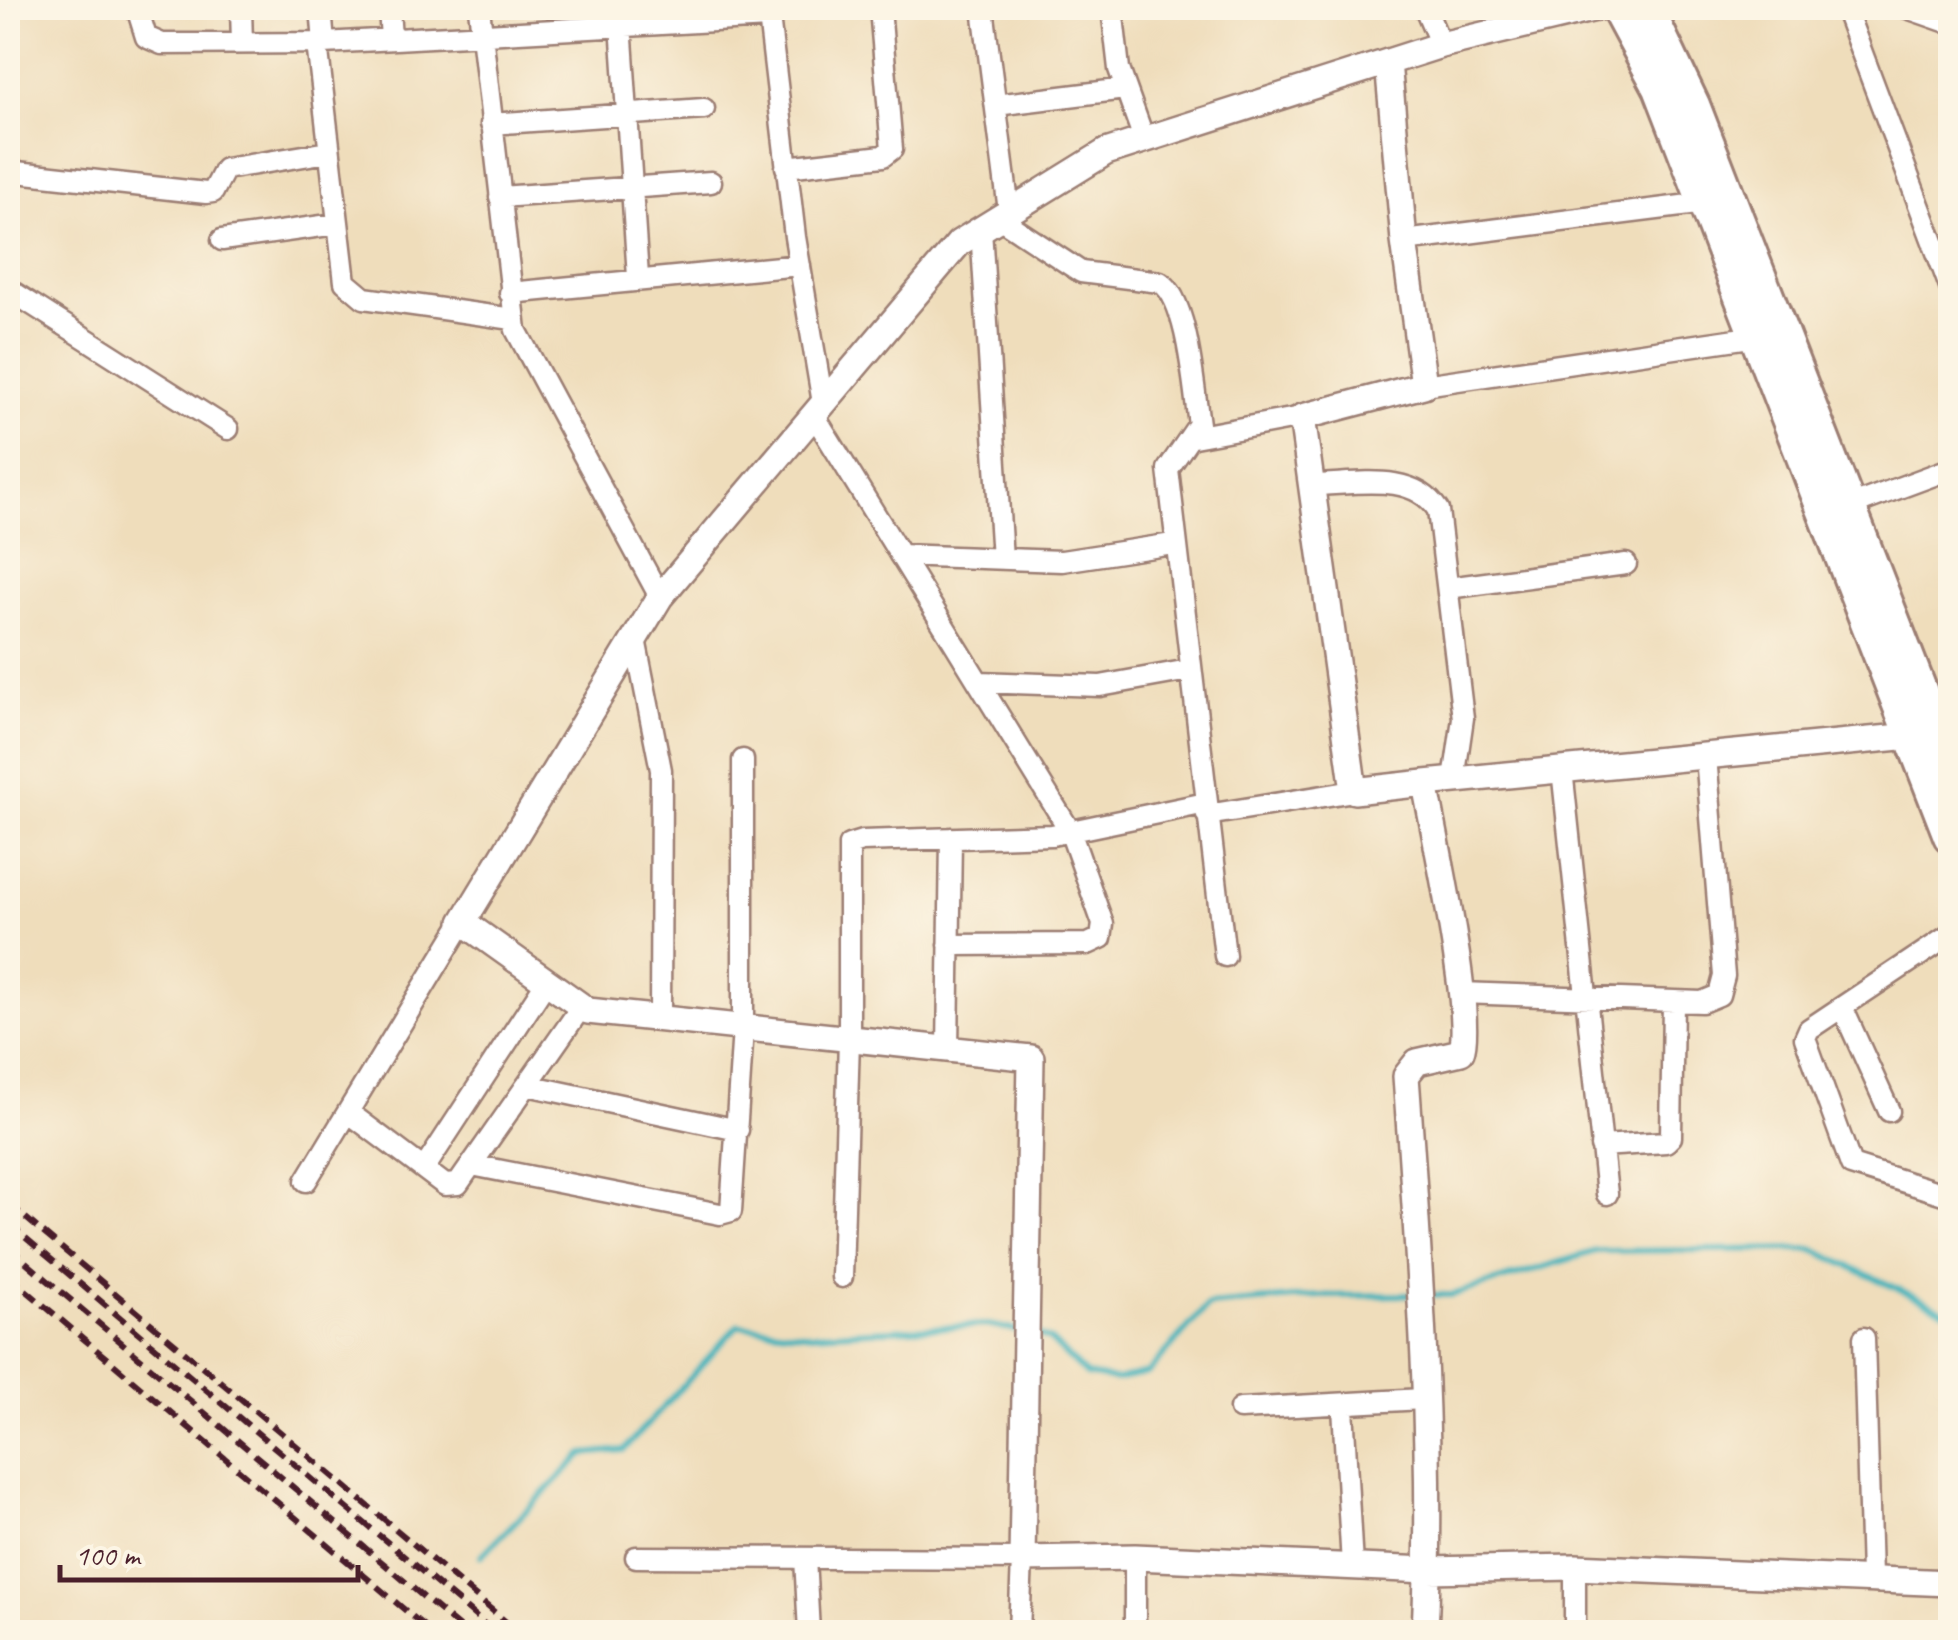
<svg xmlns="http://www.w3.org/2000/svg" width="1958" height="1640" font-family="Caveat,sans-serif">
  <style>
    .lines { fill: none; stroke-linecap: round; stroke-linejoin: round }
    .stream { stroke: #43b3bb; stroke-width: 6 }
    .minor-casing { stroke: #9c7e73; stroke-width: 25 }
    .tertiary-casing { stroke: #9c7e73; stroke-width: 30 }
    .primary-casing { stroke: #9c7e73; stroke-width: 38 }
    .minor { stroke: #fff; stroke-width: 20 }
    .tertiary { stroke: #fff; stroke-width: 25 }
    .primary { stroke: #fff; stroke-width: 32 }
    .rail { stroke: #4a1f2b; stroke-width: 6; stroke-dasharray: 15 8; stroke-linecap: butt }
  </style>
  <rect width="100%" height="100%" fill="#fcf5e5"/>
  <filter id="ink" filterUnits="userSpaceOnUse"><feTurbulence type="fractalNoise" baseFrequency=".01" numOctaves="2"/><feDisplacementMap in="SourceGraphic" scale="20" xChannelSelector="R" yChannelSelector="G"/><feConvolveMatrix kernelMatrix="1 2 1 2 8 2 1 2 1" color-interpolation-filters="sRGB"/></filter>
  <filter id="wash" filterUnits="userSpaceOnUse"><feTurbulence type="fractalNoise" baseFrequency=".0048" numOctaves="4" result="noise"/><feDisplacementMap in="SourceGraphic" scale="40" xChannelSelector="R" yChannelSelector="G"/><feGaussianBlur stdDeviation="2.25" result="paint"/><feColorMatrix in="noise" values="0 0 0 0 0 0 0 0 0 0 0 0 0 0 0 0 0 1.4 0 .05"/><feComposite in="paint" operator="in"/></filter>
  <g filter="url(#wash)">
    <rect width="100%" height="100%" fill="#efddbb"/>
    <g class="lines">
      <!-- stream -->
      <path class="stream" d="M 1424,1295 L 1452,1295 L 1596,1251 L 1812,1249 L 1950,1313
        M 1033,1333 L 1050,1340 L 1086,1375 L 1116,1380 L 1148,1373 L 1208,1305 L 1319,1296 L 1412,1295
        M 481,1556 L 583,1454 L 624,1450 L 738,1325 L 812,1334 L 988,1325 L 1021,1331"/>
    </g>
  </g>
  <g filter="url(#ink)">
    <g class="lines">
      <!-- minor casing -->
      <g class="minor-casing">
        <path id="minor" d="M 137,8 L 146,37 L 162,44 L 324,43 L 768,18
          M 241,8 L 242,43
          M 321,8 L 324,43
          M 389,8 L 391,39
          M 479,8 L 516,330 L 660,597
          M 768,8 L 795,237 L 823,403
          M 983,8 L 1009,211
          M 1112,8 L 1119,69 L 1144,139
          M 1425,8 L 1441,45
          M 1845,8 L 1950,287
          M 1907,8 L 1950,23
          M 621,24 L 638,277
          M 317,43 L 345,282 L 364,298 L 513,319
          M 996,105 L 1125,89
          M 491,124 L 704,109
          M 786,167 L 883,156 L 892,149 L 880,8
          M 8,171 L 206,193 L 213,192 L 225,169 L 328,152
          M 500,197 L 711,182
          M 999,218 L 1081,272 L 1160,282 C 1188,298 1194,392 1199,424 L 1168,469 L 1225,956
          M 981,229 L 1002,559
          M 222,240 L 336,224
          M 1404,241 L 1705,203
          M 8,289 L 228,429
          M 510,293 L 800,265
          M 1424,385 L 1757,336
          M 814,415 L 1070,831 L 1103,924 L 1101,938 L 1088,944 L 949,945
          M 1194,437 L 1302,417
          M 1311,485 C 1353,485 1412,470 1438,510 L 1463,718 L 1454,780
          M 1850,506 L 1950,469
          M 900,555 L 1062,561 L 1173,544
          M 1448,588 L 1626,564
          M 635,639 L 661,770 L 660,1019
          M 979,682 L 1100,686 L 1189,670
          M 1562,769 L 1607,1194
          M 1207,815 L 1354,791
          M 1950,935 L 1809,1029 L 1805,1038 L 1851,1165 L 1950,1196
          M 1461,993 L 1702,1002 L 1719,995 L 1724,976 L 1706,756
          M 1842,1007 L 1889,1111
          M 948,1050 L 951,838
          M 527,1085 L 738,1130
          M 348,1112 L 445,1185 L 458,1184 L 582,1006
          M 1601,1146 L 1666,1142 L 1671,1137 L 1673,1002
          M 472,1165 L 720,1214 L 731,1211 L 743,1028 L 743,760
          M 424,1169 L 547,981
          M 306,1181 L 463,922
          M 842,1277 L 849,1039 L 849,845 L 862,841 L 1052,835 L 1206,803
          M 1864,1338 L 1871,1576
          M 1343,1407 L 1352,1566
          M 1240,1409 L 1423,1399
          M 636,1557 L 1022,1559 L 1019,1632
          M 805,1558 L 809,1632
          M 1575,1567 L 1575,1632
          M 1135,1632 L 1135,1557"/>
      </g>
      <!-- tertiary casing -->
      <g class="tertiary-casing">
        <path id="tertiary" d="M 1596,8 L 1441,45 L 1106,152 L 959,243 L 660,597 L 463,922 L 588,1011 L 1031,1058 L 1022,1559 L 1135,1557 L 1428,1570 L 1575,1567 L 1950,1583
          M 1388,62 L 1404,241 L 1424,385 L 1302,417 L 1354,791 L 1425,783 C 1433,829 1475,1019 1461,1052 L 1417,1062 L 1406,1076 C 1419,1260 1434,1448 1425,1632
          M 1425,783 L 1911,736"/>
      </g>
      <!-- primary casing -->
      <g class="primary-casing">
        <path id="primary" d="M 1617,8 L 1660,88 L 1950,836
          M 1647,8 L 1693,105 L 1950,767"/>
      </g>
      <!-- minor -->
      <use href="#minor" class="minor"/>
      <!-- tertiary -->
      <use href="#tertiary" class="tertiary"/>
      <!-- primary -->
      <use href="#primary" class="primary"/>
      <!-- rail -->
      <path class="rail" d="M 8,1203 L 518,1632
        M 8,1223 L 494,1632
        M 8,1247 L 465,1632
        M 8,1275 L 431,1632"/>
    </g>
  </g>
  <!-- margin -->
  <rect width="1958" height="1640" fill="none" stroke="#fcf5e5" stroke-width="40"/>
  <!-- scale -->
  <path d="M60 1565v15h298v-15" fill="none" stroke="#4a1f2b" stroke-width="5"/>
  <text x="75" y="1565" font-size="30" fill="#4a1f2b" stroke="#fcf5e5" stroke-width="8" paint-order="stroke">100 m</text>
</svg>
